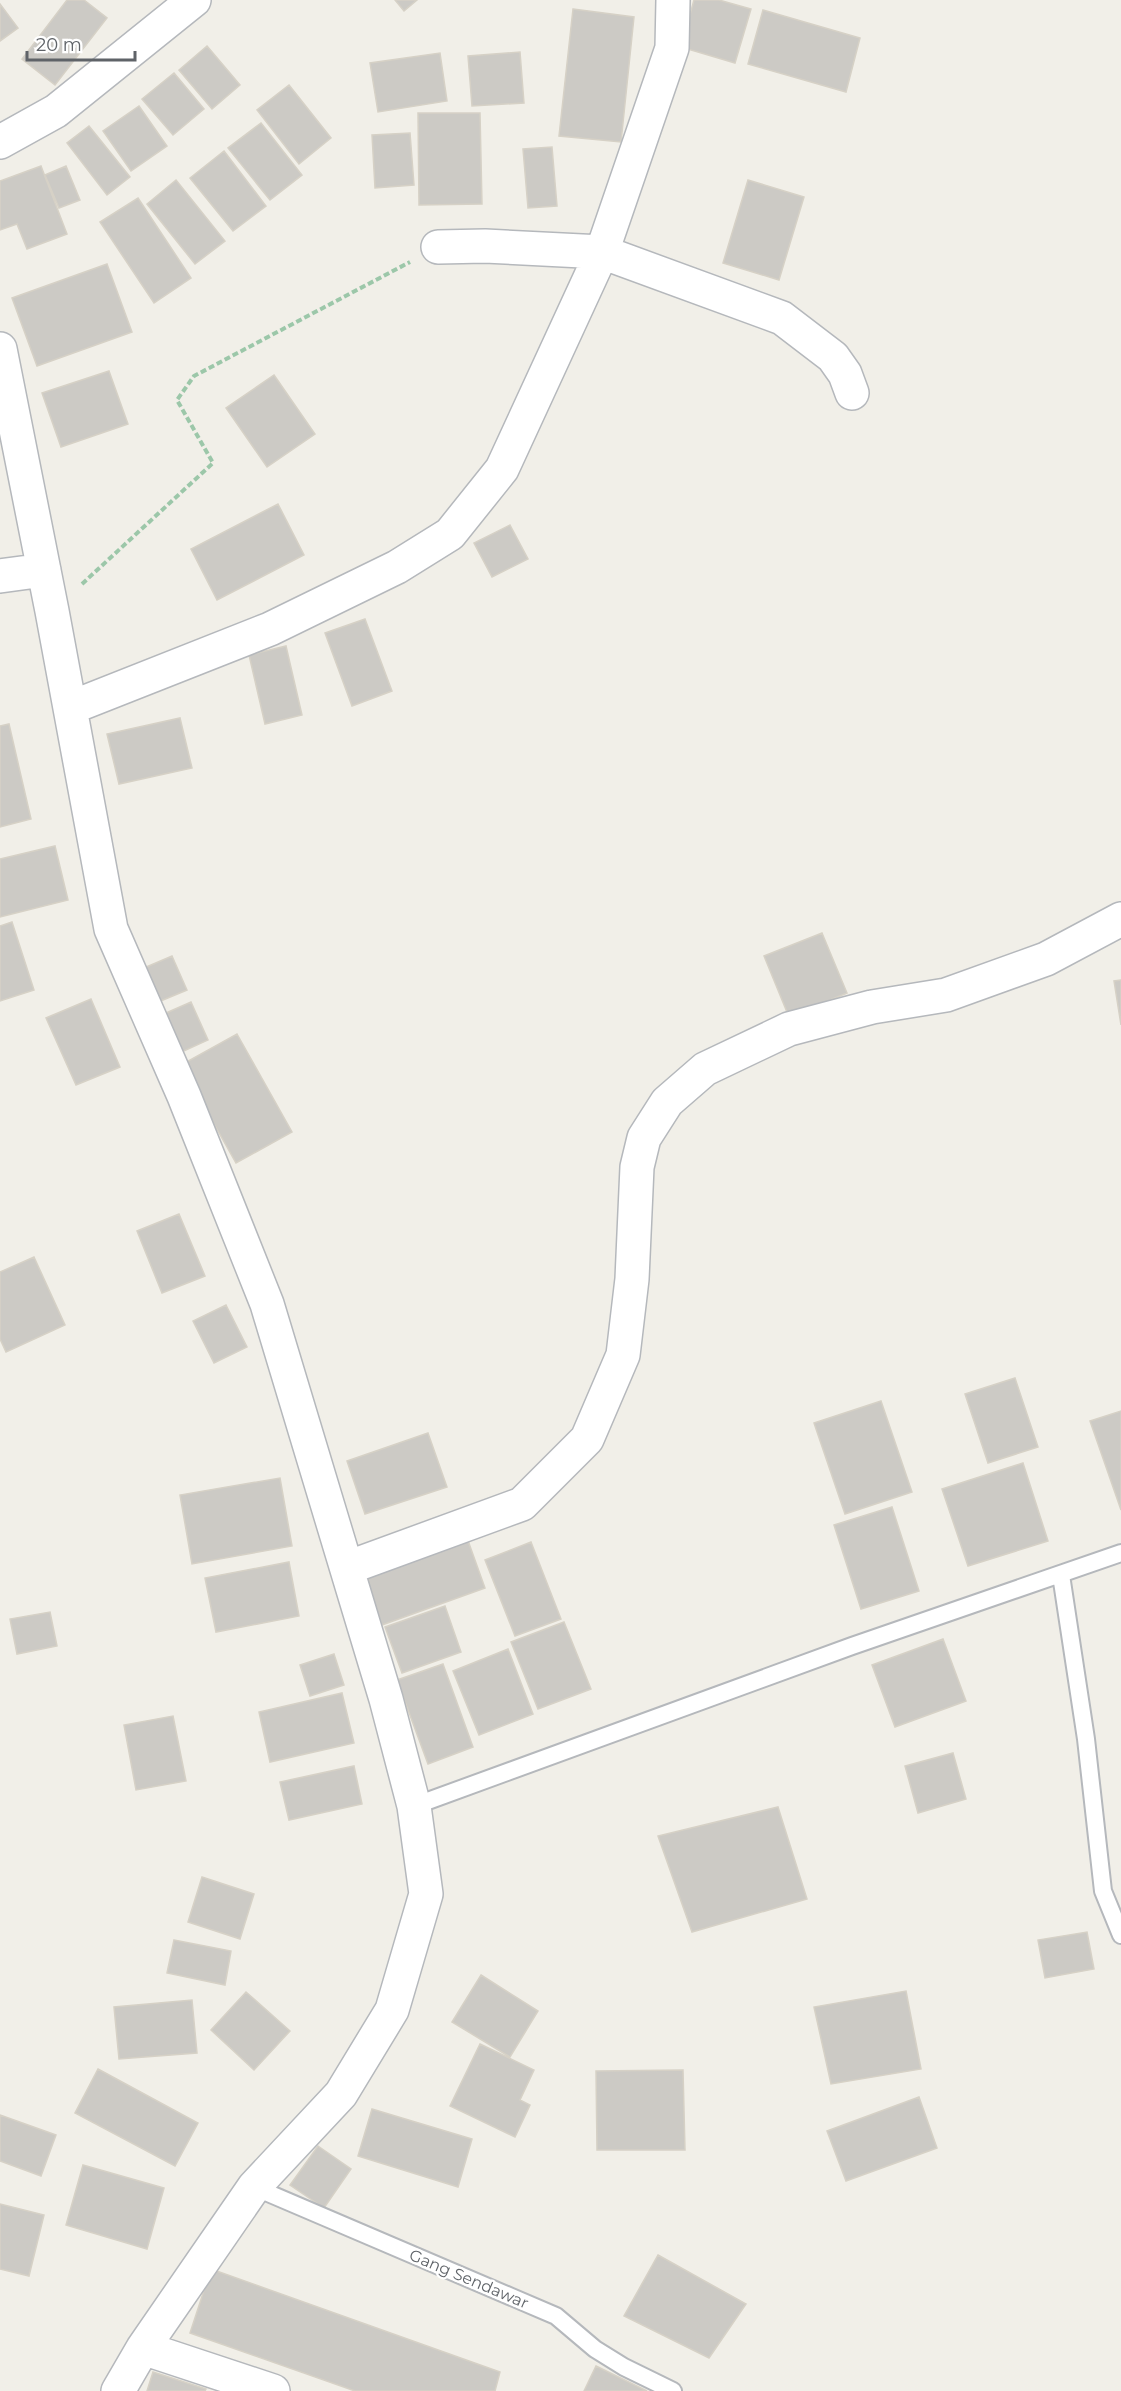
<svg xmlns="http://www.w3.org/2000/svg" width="1121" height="2391" font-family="Montserrat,sans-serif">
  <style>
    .building { fill: #cccac5; stroke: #d6d1c6; stroke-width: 1.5 }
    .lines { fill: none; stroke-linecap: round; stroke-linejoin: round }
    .lane-casing { stroke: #b5b8bc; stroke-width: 20 }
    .street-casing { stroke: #b5b8bc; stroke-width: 36 }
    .path { stroke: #9cc7a9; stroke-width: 4; stroke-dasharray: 6 3; stroke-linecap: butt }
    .lane { stroke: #fff; stroke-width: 16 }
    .street { stroke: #fff; stroke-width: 33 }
    .labels { text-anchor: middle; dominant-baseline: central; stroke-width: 4.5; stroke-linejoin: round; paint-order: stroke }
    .street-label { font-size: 16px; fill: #5f6368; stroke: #fff }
  </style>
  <rect width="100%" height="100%" fill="#f1efe8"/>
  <!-- building -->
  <path class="building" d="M 67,0 L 84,0 L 107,18 L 55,85 L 22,59 Z
    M 395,0 L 417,0 L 404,11 Z
    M 694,0 L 719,0 L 751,9 L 735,63 L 681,47 Z
    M 0,4 L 18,28 L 0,41 Z
    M 573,9 L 634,17 L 621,142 L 559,136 Z
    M 763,10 L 860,38 L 846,92 L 748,64 Z
    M 207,46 L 240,85 L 212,109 L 179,70 Z
    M 520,52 L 524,103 L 472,106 L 468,56 Z
    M 440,53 L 447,101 L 378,112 L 370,63 Z
    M 174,73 L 204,109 L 173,135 L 142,99 Z
    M 289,85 L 331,138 L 299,164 L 257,110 Z
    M 139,106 L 167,146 L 131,171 L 103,131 Z
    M 418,113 L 480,113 L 482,204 L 419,205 Z
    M 261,123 L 302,175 L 270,200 L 228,148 Z
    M 89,126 L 130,177 L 107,195 L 67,143 Z
    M 410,133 L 414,185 L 375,188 L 372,135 Z
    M 552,147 L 557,206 L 528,208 L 523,149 Z
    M 224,151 L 266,206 L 233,231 L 190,178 Z
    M 41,166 L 67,234 L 27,249 L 17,224 L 0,230 L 0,181 Z
    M 66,166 L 80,200 L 59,208 L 45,175 Z
    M 176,180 L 225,241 L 195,264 L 147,204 Z
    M 748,180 L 804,197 L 779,280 L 723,263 Z
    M 138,198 L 191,278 L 154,303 L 100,222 Z
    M 107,264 L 132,332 L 37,366 L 12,298 Z
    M 109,371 L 128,424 L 61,447 L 42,393 Z
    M 274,375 L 315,434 L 267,467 L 226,408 Z
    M 278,504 L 304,555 L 217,600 L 191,549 Z
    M 510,525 L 528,559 L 492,577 L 474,543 Z
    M 365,619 L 392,691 L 352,706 L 325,633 Z
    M 286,646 L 302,715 L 265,724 L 249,655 Z
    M 180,718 L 192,768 L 119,784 L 107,734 Z
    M 9,724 L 31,819 L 0,827 L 0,726 Z
    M 55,846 L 68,900 L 0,917 L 0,859 Z
    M 12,922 L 34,990 L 0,1001 L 0,926 Z
    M 822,933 L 847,993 L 789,1017 L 764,956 Z
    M 172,956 L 187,990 L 151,1005 L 137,971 Z
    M 1121,980 L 1121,1025 L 1114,981 Z
    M 91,999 L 120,1067 L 76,1085 L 46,1018 Z
    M 191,1002 L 208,1040 L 175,1055 L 157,1017 Z
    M 237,1034 L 292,1132 L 236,1163 L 181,1065 Z
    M 179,1214 L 205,1276 L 162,1293 L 137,1231 Z
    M 34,1257 L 65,1325 L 6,1352 L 0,1339 L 0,1272 Z
    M 226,1305 L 247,1347 L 214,1363 L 193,1321 Z
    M 1015,1378 L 1038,1447 L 988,1463 L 965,1394 Z
    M 881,1401 L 912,1492 L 845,1514 L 814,1423 Z
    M 1121,1411 L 1121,1510 L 1090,1421 Z
    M 428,1433 L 447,1487 L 365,1514 L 347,1461 Z
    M 1023,1463 L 1048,1541 L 968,1566 L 942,1489 Z
    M 280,1478 L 292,1546 L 192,1564 L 180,1495 Z
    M 892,1507 L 919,1591 L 861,1609 L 834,1525 Z
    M 466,1535 L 485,1588 L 382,1625 L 362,1572 Z
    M 531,1542 L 561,1619 L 515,1636 L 485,1560 Z
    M 289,1562 L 299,1616 L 216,1632 L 205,1578 Z
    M 445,1606 L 461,1652 L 402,1673 L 385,1627 Z
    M 50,1612 L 57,1646 L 17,1654 L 10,1619 Z
    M 564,1622 L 591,1689 L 538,1709 L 511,1642 Z
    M 943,1639 L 966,1701 L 895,1727 L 872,1665 Z
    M 508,1649 L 533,1714 L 479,1735 L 453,1671 Z
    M 334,1654 L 344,1685 L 310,1696 L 300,1665 Z
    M 443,1664 L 473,1747 L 428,1764 L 397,1680 Z
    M 342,1693 L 354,1743 L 270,1762 L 259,1712 Z
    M 173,1716 L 186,1781 L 136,1790 L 124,1725 Z
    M 953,1753 L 966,1799 L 918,1813 L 905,1766 Z
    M 354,1766 L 362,1804 L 289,1820 L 280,1782 Z
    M 778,1807 L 807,1899 L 692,1932 L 658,1836 Z
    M 202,1877 L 254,1894 L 240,1939 L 188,1922 Z
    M 1087,1932 L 1094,1969 L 1045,1978 L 1038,1940 Z
    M 174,1940 L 231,1951 L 225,1985 L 167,1973 Z
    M 481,1975 L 538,2011 L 510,2057 L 452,2022 Z
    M 906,1991 L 921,2069 L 831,2084 L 814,2007 Z
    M 246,1992 L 290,2031 L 254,2070 L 211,2030 Z
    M 192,2000 L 197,2053 L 119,2059 L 114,2007 Z
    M 480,2044 L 534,2070 L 520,2100 L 530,2105 L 515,2137 L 450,2106 Z
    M 98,2069 L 198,2123 L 175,2166 L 75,2113 Z
    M 683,2070 L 685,2150 L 597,2150 L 596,2071 Z
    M 919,2097 L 937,2148 L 846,2181 L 827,2131 Z
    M 372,2109 L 472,2139 L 458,2187 L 358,2156 Z
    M 0,2115 L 56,2135 L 41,2176 L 0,2161 Z
    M 318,2146 L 351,2169 L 324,2208 L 290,2185 Z
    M 83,2165 L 164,2188 L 147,2249 L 66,2225 Z
    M 0,2204 L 44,2215 L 29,2276 L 0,2269 Z
    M 658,2255 L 746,2304 L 709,2358 L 624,2316 Z
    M 211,2269 L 500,2372 L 495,2391 L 355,2391 L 190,2333 Z
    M 596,2366 L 647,2391 L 584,2391 Z
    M 153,2372 L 206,2389 L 205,2391 L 147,2391 Z"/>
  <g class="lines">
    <!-- lane casing -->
    <g class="lane-casing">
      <path id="lane" d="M 1061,1575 L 1086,1739 L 1103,1891 L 1121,1935
        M 414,1806 L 852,1646 L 1121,1553
        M 254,2187 L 556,2316 L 595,2349 L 624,2367 L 673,2391"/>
    </g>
    <!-- street casing -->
    <g class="street-casing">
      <path id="street" d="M 0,142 L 56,111 L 194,0
        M 438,247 L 485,246 L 602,252 L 782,318 L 833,357 L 845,374 L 852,393
        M 0,349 L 52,611 L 111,929 L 184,1096 L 267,1304 L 386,1699 L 414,1806 L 426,1894 L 392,2010 L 341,2094 L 254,2187 L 143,2348 L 118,2391
        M 0,576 L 44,570
        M 70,708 L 270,629 L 397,567 L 450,534 L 502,469 L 602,252 L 672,48 L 673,0
        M 347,1568 L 522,1504 L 587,1439 L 623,1355 L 632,1279 L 637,1167 L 644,1138 L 667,1102 L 705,1069 L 789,1029 L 872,1007 L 946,995 L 1046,959 L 1121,919
        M 143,2348 L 273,2391"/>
    </g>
    <!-- path -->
    <path class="path" d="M 82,584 L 213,463 L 177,400 L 194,376 L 410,262"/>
    <!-- lane -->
    <use href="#lane" class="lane"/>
    <!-- street -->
    <use href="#street" class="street"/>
  </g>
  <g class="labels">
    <!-- street labels -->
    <g class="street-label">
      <text transform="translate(469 2279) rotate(23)">Gang Sendawar</text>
    </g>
  </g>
  <!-- scale -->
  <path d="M27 51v9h108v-9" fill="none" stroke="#5f6368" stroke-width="3"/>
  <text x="36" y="51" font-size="18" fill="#5f6368" stroke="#ffffff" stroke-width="4.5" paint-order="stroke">20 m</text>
</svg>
